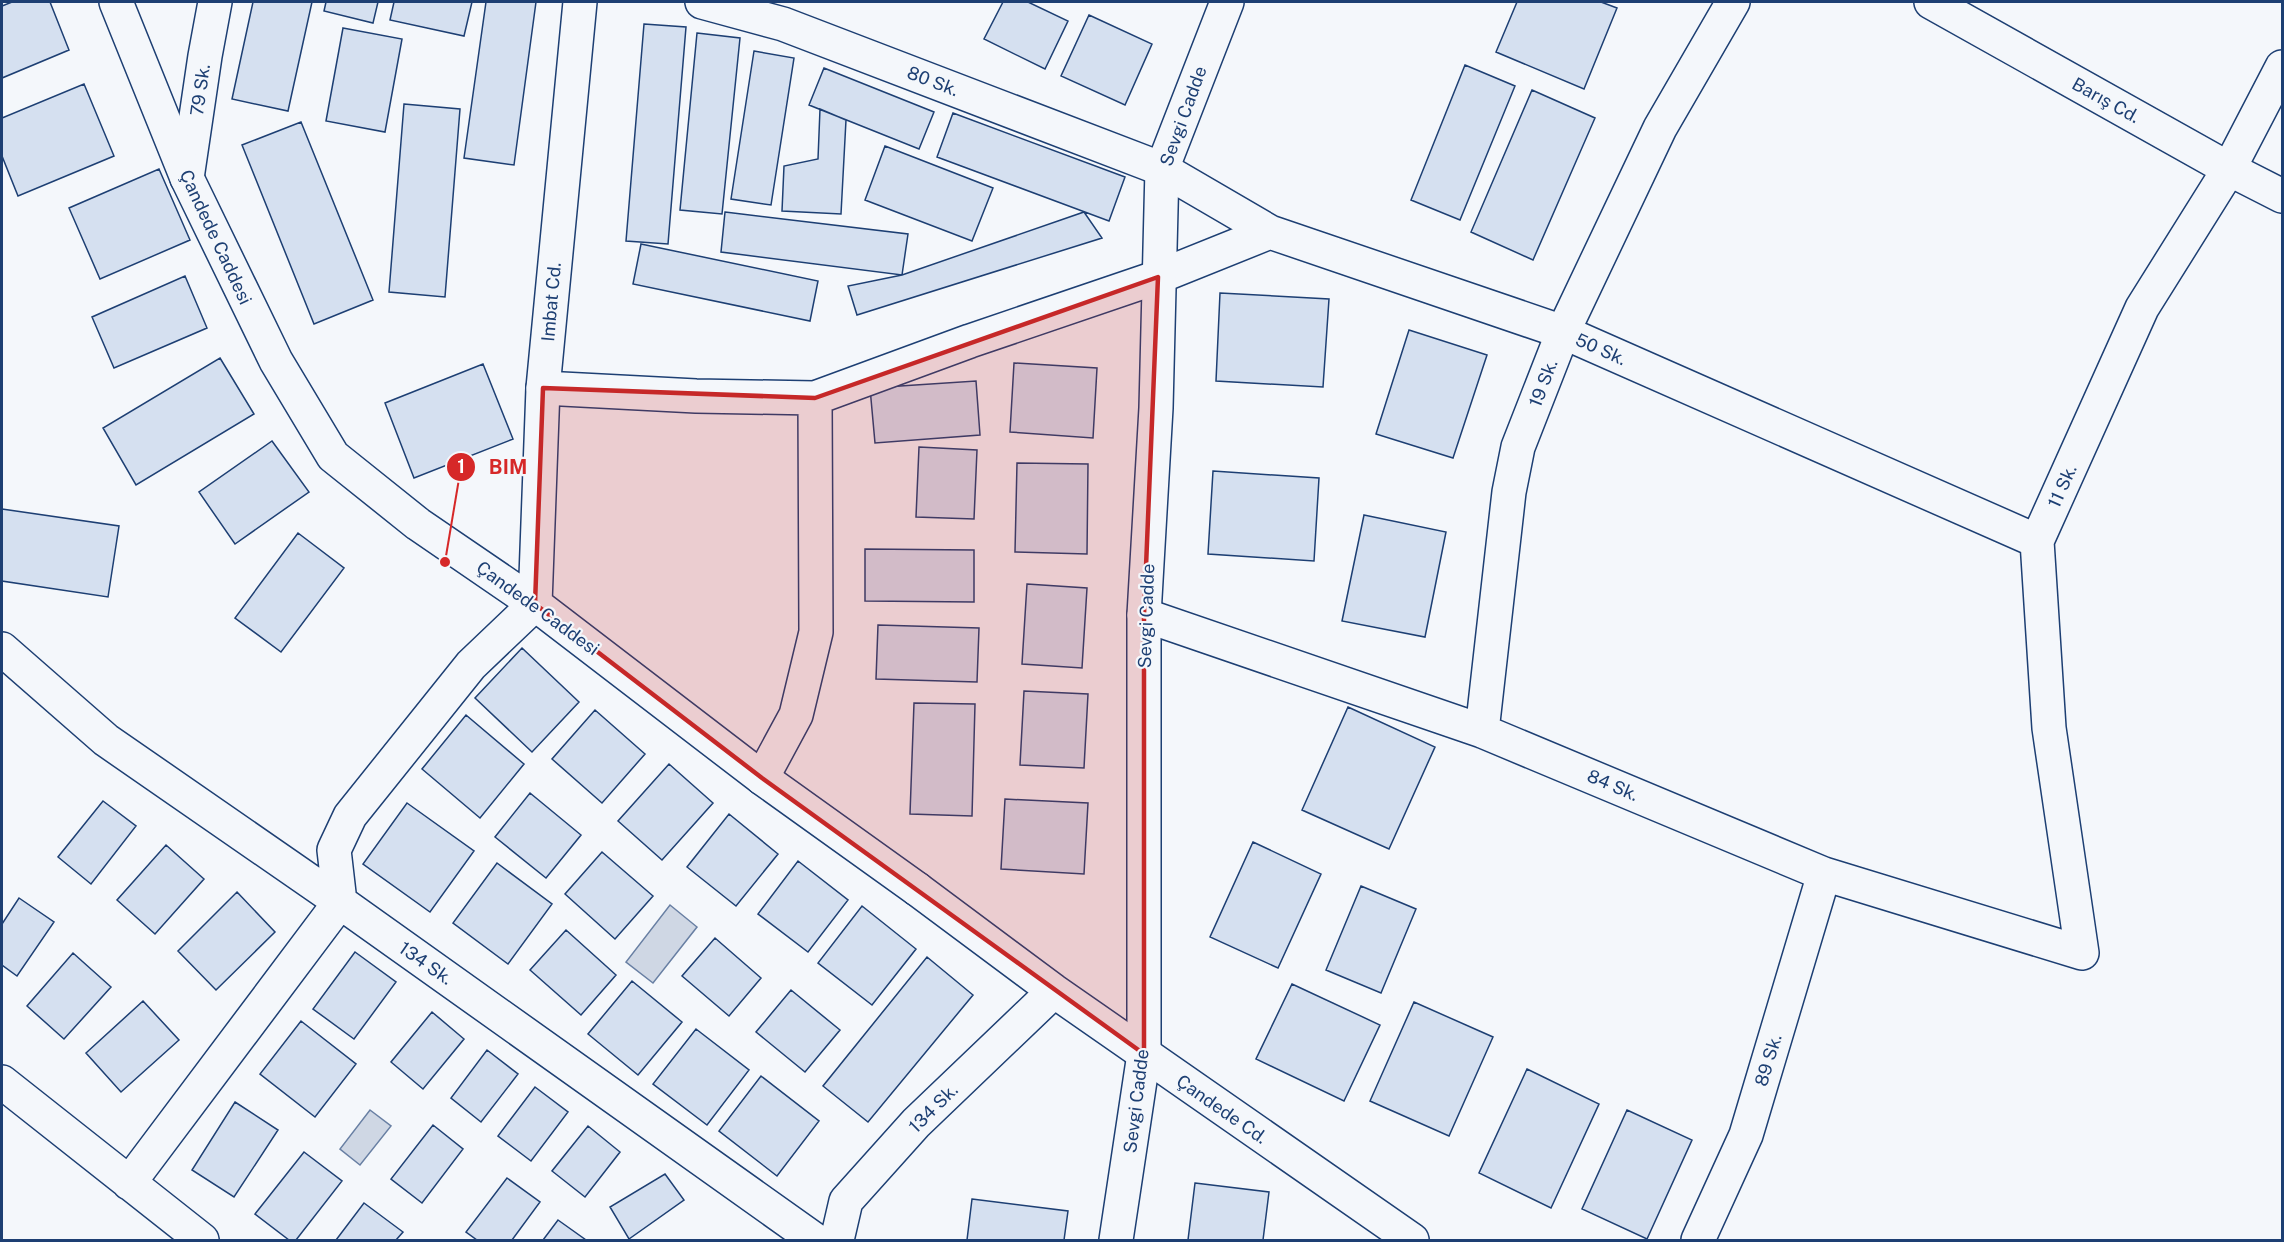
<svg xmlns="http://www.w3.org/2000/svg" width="2284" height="1242" font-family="'Public Sans',sans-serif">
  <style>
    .water { fill: #cfd7e4; stroke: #687fa3; stroke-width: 1.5 }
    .building { fill: #d5e0f0; stroke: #1d3f73; stroke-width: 1.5 }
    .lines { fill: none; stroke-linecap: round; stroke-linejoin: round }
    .street-casing { stroke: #1d3f73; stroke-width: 36 }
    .secondary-casing { stroke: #1d3f73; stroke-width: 36 }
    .street { stroke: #f4f7fb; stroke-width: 33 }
    .secondary { stroke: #f4f7fb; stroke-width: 33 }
    .marked { fill: #c62828; fill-opacity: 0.2; stroke: #c62828; stroke-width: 4.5; stroke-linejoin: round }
    .labels { text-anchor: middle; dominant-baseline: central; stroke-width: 4.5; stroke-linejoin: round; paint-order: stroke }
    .street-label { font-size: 18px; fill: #1d3f73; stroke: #f4f7fb }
    .leader { fill: none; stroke: #d62828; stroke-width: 2 }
    .callout-dot { fill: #d62828; stroke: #f4f7fb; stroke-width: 2 }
    .mark-label { font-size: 18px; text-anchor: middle; font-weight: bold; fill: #fff }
    .callout-label { font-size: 20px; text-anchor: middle; font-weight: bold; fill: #d62828; stroke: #f4f7fb; stroke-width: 4.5; stroke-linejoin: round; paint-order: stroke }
  </style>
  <rect width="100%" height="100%" fill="#f4f7fb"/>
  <!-- water -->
  <path class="water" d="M 670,905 L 697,927 L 653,983 L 626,962 Z
    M 370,1110 L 391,1126 L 360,1165 L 340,1149 Z"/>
  <!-- building -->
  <path class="building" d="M 12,2 L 50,2 L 69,50 L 2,78 L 2,6 Z
    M 253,2 L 312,2 L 288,111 L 232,99 Z
    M 326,2 L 378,2 L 373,23 L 324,11 Z
    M 394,2 L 472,2 L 464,36 L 390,20 Z
    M 486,2 L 536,2 L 514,165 L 464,158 Z
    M 1003,2 L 1028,2 L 1068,21 L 1045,69 L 984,39 Z
    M 1517,2 L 1601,2 L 1617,8 L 1584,89 L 1496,52 Z
    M 1089,15 L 1152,44 L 1125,105 L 1061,76 Z
    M 644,24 L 686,27 L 668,244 L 626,241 Z
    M 343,28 L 402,39 L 385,132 L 326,121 Z
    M 697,33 L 740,38 L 722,214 L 680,210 Z
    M 754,51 L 794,58 L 771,205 L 731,199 Z
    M 1465,65 L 1515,86 L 1460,220 L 1411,200 Z
    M 824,68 L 934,112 L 919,149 L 809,105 Z
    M 84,84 L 114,156 L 18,196 L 2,156 L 2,118 Z
    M 1532,90 L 1595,118 L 1533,260 L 1471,232 Z
    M 404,104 L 460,109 L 445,297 L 389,292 Z
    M 820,109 L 846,120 L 841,214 L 782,211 L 784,166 L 818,159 Z
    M 953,113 L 1125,177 L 1109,221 L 937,157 Z
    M 301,122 L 373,300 L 314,324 L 242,145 Z
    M 885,146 L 993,188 L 972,241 L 865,200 Z
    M 159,169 L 190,240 L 100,279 L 69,208 Z
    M 725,212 L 908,234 L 902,275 L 721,252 Z
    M 1084,212 L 1102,238 L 857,315 L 848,286 L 902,275 Z
    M 641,244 L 818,281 L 810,321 L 633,284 Z
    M 185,276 L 207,328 L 114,368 L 92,317 Z
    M 1220,293 L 1329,299 L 1323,387 L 1216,381 Z
    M 1409,330 L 1487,355 L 1453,458 L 1376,434 Z
    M 220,358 L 254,414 L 136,485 L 103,428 Z
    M 1014,363 L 1097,368 L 1093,438 L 1010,432 Z
    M 483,364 L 513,439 L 414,478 L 385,403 Z
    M 976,381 L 980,435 L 875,443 L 870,388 Z
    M 272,441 L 309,492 L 235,544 L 199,492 Z
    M 919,447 L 977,450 L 974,519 L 916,517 Z
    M 1017,463 L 1088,464 L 1087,554 L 1015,552 Z
    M 1213,471 L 1319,478 L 1314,561 L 1208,554 Z
    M 2,509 L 119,526 L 108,597 L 2,581 Z
    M 1364,515 L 1446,532 L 1425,637 L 1342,621 Z
    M 298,533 L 344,568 L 281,652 L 235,618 Z
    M 865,549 L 974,550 L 974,602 L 865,601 Z
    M 1027,584 L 1087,588 L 1082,668 L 1022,664 Z
    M 878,625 L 979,628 L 977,682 L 876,679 Z
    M 522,648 L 579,702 L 532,752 L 475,698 Z
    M 1024,691 L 1088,694 L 1084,768 L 1020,765 Z
    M 914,703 L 975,704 L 972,816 L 910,814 Z
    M 1348,707 L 1435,747 L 1389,849 L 1302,810 Z
    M 595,710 L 645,754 L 602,803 L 552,759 Z
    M 466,715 L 524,764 L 480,818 L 422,769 Z
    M 669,764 L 713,803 L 662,860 L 618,821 Z
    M 530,793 L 581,835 L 546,878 L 495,837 Z
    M 1005,799 L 1088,803 L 1084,874 L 1001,869 Z
    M 103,801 L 136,826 L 91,884 L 58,857 Z
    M 407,803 L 474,851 L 430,912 L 363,864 Z
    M 729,814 L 778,854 L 736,906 L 687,867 Z
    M 1253,842 L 1321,874 L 1278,968 L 1210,937 Z
    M 166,845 L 204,879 L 155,934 L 117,900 Z
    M 602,852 L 653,896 L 615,939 L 565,894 Z
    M 798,861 L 848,900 L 808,952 L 758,914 Z
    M 497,863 L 552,904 L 508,964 L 453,923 Z
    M 1361,886 L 1416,909 L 1381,993 L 1326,970 Z
    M 237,892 L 275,932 L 216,990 L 178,951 Z
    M 19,898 L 54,922 L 17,976 L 2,965 L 2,924 Z
    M 862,906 L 916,949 L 872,1005 L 818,963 Z
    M 566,930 L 616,975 L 581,1015 L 530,970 Z
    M 715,938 L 761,978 L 729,1016 L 682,976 Z
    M 355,952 L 396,982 L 354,1039 L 313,1009 Z
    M 73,953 L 111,987 L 64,1039 L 27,1006 Z
    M 927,957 L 973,995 L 868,1122 L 823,1086 Z
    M 632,981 L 682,1022 L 638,1075 L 588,1034 Z
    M 1292,984 L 1380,1025 L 1344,1101 L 1256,1059 Z
    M 791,990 L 840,1030 L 805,1072 L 756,1032 Z
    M 143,1001 L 179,1040 L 121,1092 L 86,1053 Z
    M 1414,1002 L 1493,1037 L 1449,1136 L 1370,1101 Z
    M 432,1012 L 464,1039 L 423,1089 L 391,1062 Z
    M 301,1021 L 356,1064 L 315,1117 L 260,1074 Z
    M 696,1029 L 749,1070 L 707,1125 L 653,1084 Z
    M 487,1050 L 518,1074 L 481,1122 L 451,1098 Z
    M 1527,1069 L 1599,1104 L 1551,1208 L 1479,1173 Z
    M 761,1076 L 819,1121 L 777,1176 L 719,1131 Z
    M 535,1087 L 568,1112 L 531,1161 L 498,1136 Z
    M 235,1102 L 278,1130 L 234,1197 L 192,1170 Z
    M 1627,1110 L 1692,1140 L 1647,1239 L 1582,1209 Z
    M 433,1125 L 463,1149 L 422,1203 L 391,1179 Z
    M 588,1126 L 620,1152 L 585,1197 L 552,1171 Z
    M 304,1152 L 342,1181 L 296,1240 L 289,1240 L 255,1214 Z
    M 665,1174 L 684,1200 L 629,1239 L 610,1207 Z
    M 507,1178 L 540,1202 L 512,1240 L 477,1240 L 466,1232 Z
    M 1195,1183 L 1269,1192 L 1263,1240 L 1188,1240 Z
    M 972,1199 L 1068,1211 L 1064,1240 L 967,1240 Z
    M 364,1203 L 403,1232 L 396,1240 L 336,1240 Z
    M 558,1220 L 586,1240 L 543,1240 Z"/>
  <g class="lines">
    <!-- street casing -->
    <g class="street-casing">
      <path id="street" d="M 702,2 L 783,24 L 1162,169 L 1270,232 L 1563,332 L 2037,541
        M 187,178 L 205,56 L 215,2
        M 543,388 L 696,396 L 815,398 L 970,341 L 1158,277 L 1270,232
        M 535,604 L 471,665 L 350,816 L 334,850 L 340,902 L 815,1240
        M 1144,615 L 1482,731 L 1824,874 L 2082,953 L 2049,728 L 2037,541 L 2142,308 L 2229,169 L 2282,67
        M 2,649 L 106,740 L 340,902 L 129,1183
        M 1482,731 L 1509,492 L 1518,447 L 1563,332 L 1660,128 L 1733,2
        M 762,778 L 796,715 L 816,632 L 815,398
        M 917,889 L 1054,991 L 1412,1240
        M 2,1082 L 202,1240
        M 837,1240 L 846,1201 L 916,1123 L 1054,991
        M 1698,1240 L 1746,1135 L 1824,874"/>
    </g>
    <!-- secondary casing -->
    <g class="secondary-casing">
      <path id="secondary" d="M 116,2 L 187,178 L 276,361 L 333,456 L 418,524 L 535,604 L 762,778 L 917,889
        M 1931,2 L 2229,169 L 2282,196
        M 535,604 L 543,388 L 580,2
        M 1116,1240 L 1144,1054 L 1144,615 L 1156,408 L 1162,169 L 1227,2"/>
    </g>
    <!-- street -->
    <use href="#street" class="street"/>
    <!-- secondary -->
    <use href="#secondary" class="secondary"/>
  </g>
  <!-- marked area -->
  <path class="marked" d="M 1158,277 L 1144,615 L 1144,1054 L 762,778 L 535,604 L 543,388 L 815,398 Z"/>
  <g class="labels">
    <!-- street labels -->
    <g class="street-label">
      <text transform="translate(933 81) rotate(21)">80 Sk.</text>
      <text transform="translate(200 90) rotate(-82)">79 Sk.</text>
      <text transform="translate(2106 100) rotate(29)">Barış Cd.</text>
      <text transform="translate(1183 116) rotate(-70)">Sevgi Cadde</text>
      <text transform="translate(216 237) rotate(65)">Çandede Caddesi</text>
      <text transform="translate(551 302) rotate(-85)">Imbat Cd.</text>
      <text transform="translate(1601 349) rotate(24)">50 Sk.</text>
      <text transform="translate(1543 383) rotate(-69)">19 Sk.</text>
      <text transform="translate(2062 486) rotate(-66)">11 Sk.</text>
      <text transform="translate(538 608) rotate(36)">Çandede Caddesi</text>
      <text transform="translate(1146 616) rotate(-88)">Sevgi Cadde</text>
      <text transform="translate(1613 785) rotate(23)">84 Sk.</text>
      <text transform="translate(426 963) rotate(35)">134 Sk.</text>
      <text transform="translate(1768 1060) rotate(-73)">89 Sk.</text>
      <text transform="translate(1136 1101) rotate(-83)">Sevgi Cadde</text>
      <text transform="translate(933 1108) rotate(-45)">134 Sk.</text>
      <text transform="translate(1222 1109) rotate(35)">Çandede Cd.</text>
    </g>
  </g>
  <!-- callouts -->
  <path class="leader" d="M445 562L461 467"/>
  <g class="callout-dot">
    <circle cx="445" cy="562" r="6"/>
    <circle cx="461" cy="467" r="15"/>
  </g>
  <g class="mark-label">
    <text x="461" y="473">1</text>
  </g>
  <g class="callout-label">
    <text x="508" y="474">BIM</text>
  </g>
  <!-- border -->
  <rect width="2284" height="1242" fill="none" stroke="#1d3f73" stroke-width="6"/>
</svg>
